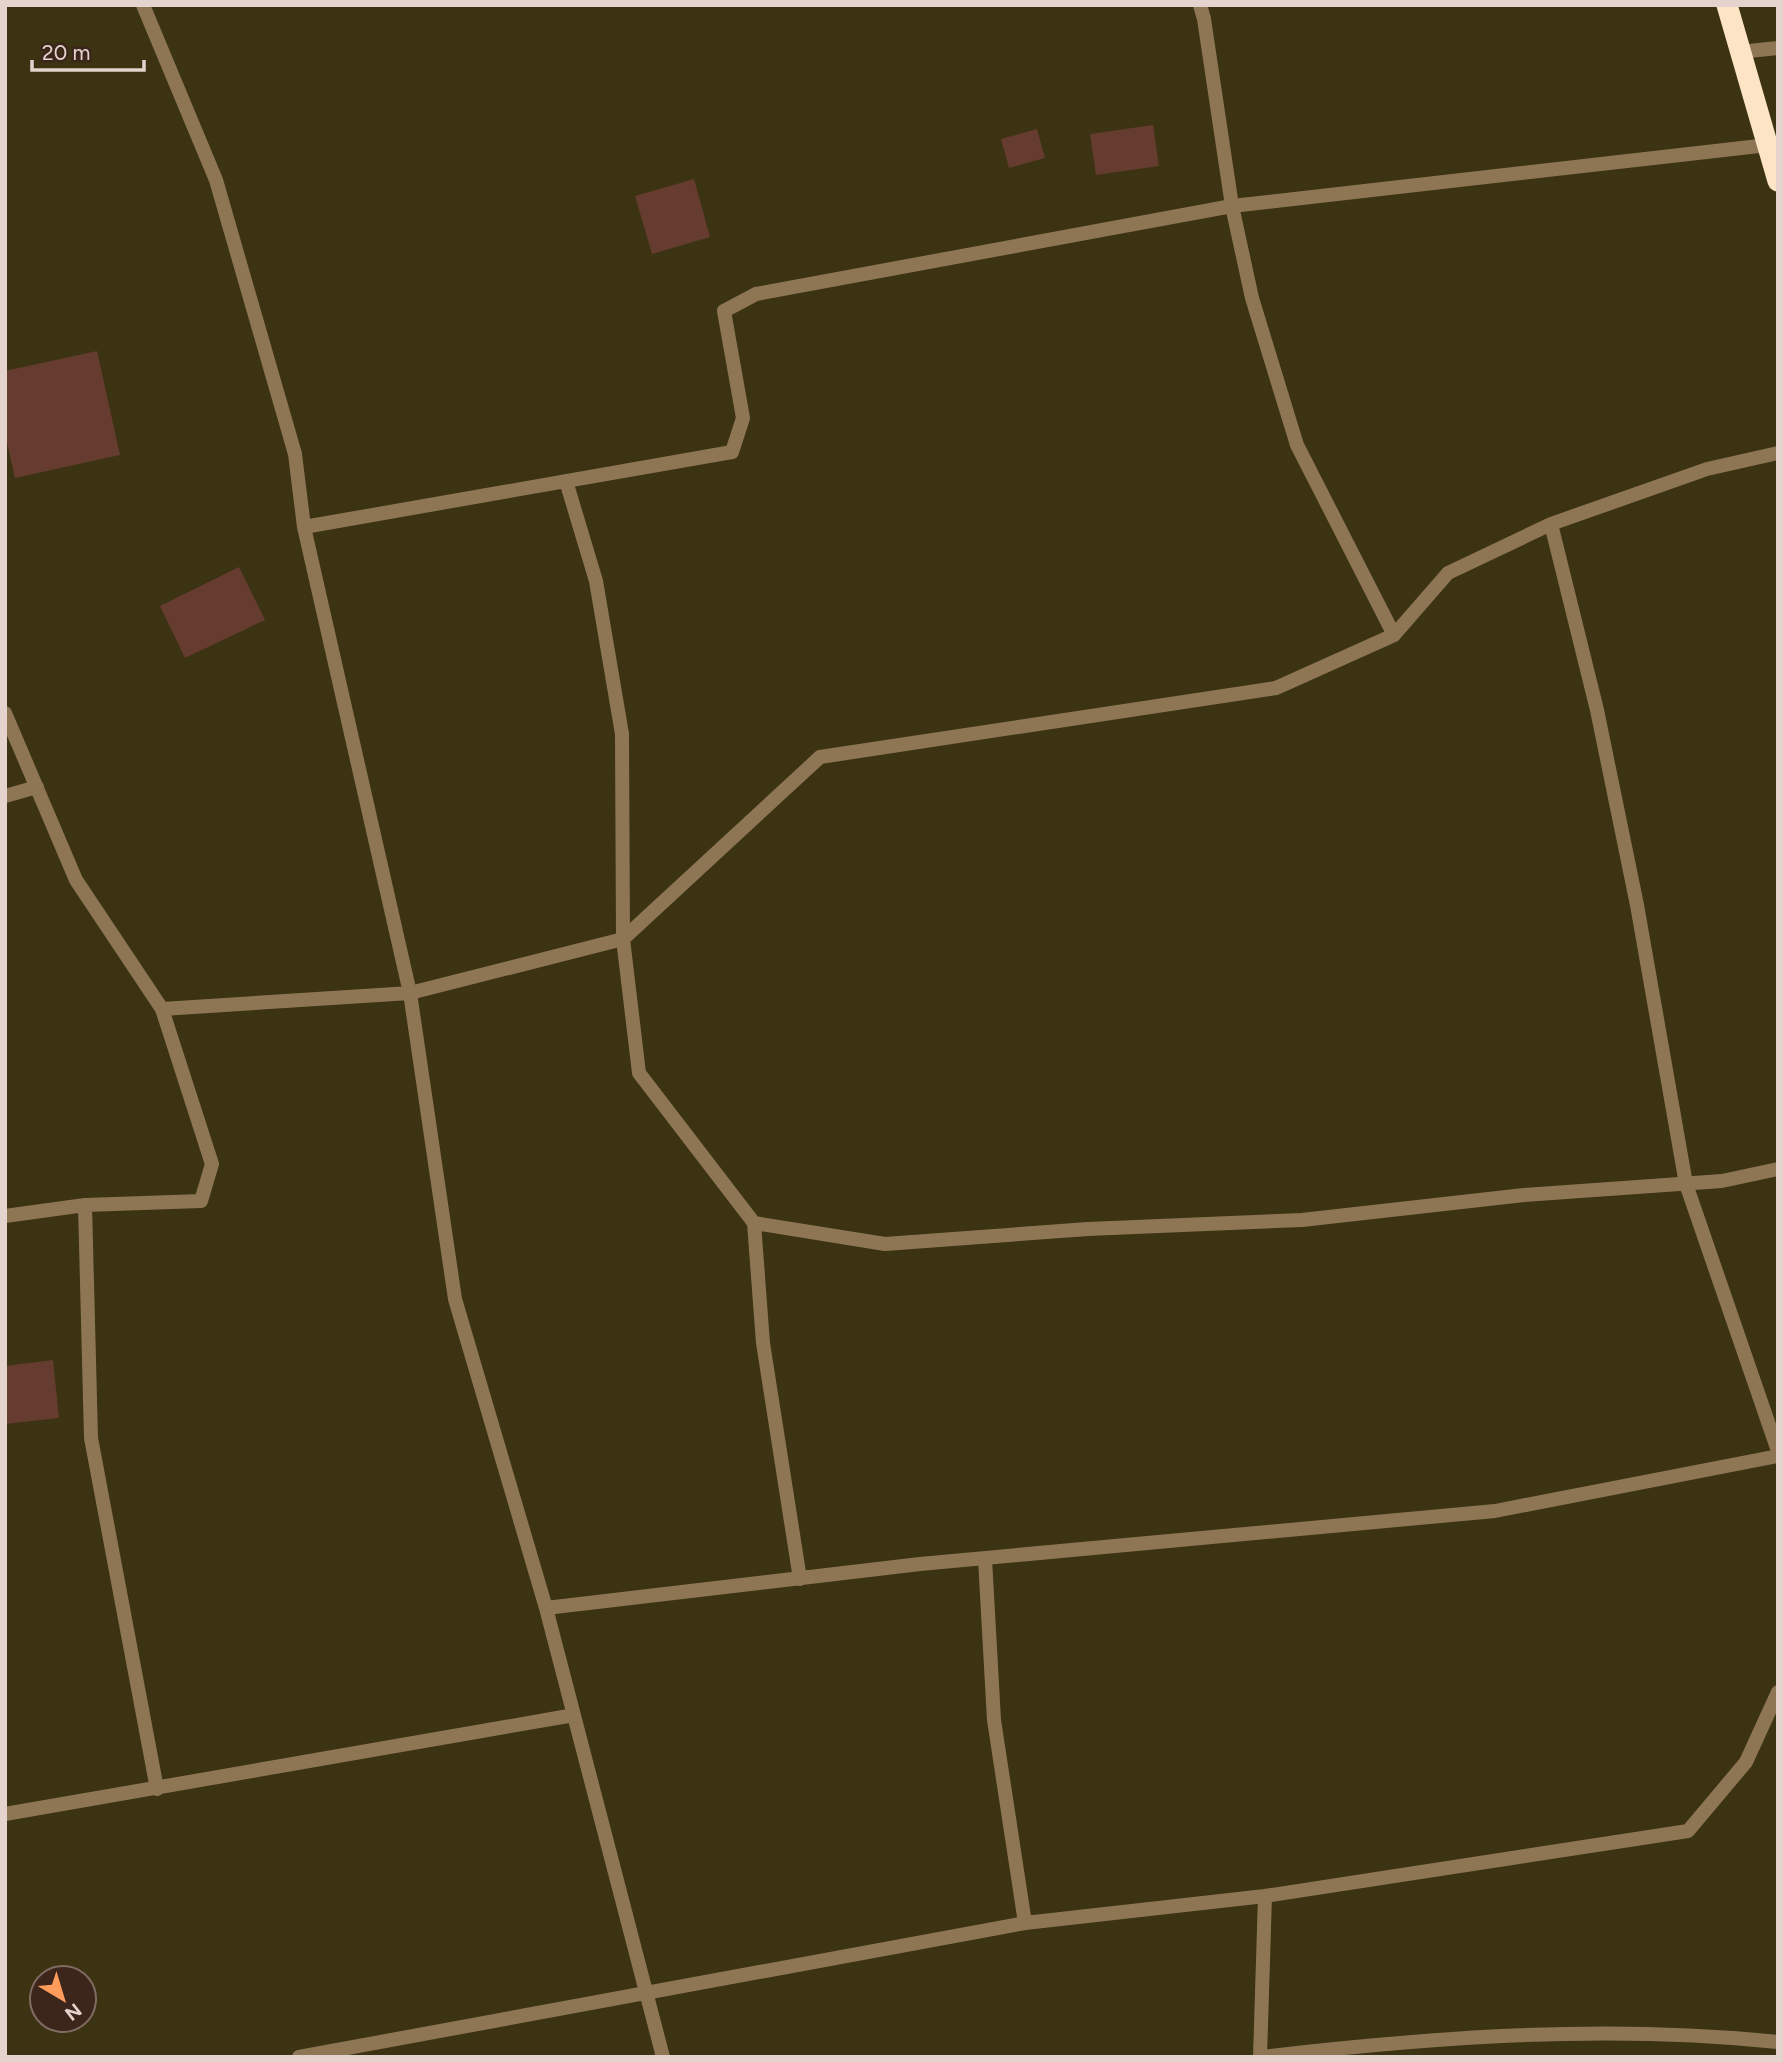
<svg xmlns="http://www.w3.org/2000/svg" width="1783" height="2062" font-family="Figtree,sans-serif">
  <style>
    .sand { fill: #3b3312; fill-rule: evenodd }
    .building { fill: #663c30 }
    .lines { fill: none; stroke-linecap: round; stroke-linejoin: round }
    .street { stroke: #8e7655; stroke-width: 14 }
    .highway { stroke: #fce4c5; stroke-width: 21 }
  </style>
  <rect width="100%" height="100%" fill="#3c251b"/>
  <!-- sand -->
  <path class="sand" d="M 5,5 L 1778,5 L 1778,2057 L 5,2057 ZM 42,1978 L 84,1978 L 84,2020 L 42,2020 Z"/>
  <!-- building -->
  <path class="building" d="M 1153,125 L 1159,166 L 1096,175 L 1090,134 Z
    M 1037,129 L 1045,158 L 1009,168 L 1001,139 Z
    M 694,179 L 710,237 L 652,254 L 635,196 Z
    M 97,351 L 120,455 L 15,478 L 5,434 L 5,371 Z
    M 239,567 L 265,620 L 185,658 L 160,606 Z
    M 53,1360 L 59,1418 L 5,1424 L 5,1366 Z"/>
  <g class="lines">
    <!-- street -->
    <path class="street" d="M 143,5 L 216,180 L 295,454 L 304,527 L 410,993 L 455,1299 L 546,1608 L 663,2057
      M 1200,5 L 1204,19 L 1232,206 L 1252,298 L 1297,445 L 1394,635
      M 1739,52 L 1778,48
      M 566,481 L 596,581 L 622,734 L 623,939 L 639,1073 L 754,1223 L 885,1244 L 1088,1229 L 1302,1220 L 1524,1195 L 1722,1181 L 1778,1169
      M 1551,524 L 1597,710 L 1637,905 L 1686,1184 L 1778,1451
      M 304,527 L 732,452 L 743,418 L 724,311 L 756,294 L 1232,206 L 1768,145
      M 5,713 L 76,880 L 162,1009 L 410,993 L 623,939 L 820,757 L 1276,688 L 1394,635 L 1448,573 L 1551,524 L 1707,469 L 1778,453
      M 5,796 L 37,787
      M 85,1205 L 91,1438 L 157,1789
      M 5,1216 L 85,1205 L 201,1201 L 212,1164 L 162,1009
      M 754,1223 L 763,1343 L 800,1579
      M 985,1559 L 994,1720 L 1025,1923
      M 546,1608 L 920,1564 L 1495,1511 L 1778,1456
      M 5,1814 L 574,1715
      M 299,2057 L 1025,1923 L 1265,1896 L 1688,1831 L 1746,1762 L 1778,1692
      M 1260,2057 L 1265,1896
      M 1261,2057 C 1433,2037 1605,2024 1778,2042"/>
    <!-- highway -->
    <path class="highway" d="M 1727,5 L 1778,181"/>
  </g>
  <!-- border -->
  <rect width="1783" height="2062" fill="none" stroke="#e5d4ce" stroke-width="14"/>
  <!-- north arrow -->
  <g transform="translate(63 1999) rotate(142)"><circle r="33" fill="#3c251b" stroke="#806b63" stroke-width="2"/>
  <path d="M0-5L12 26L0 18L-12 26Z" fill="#ff9b5b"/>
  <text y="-10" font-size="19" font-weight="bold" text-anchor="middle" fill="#e5d4ce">N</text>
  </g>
  <!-- scale -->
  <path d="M32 60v10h112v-10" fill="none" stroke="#e5d4ce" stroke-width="3.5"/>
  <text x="42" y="60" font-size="21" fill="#e5d4ce" stroke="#3c251b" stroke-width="5" paint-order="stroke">20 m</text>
</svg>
